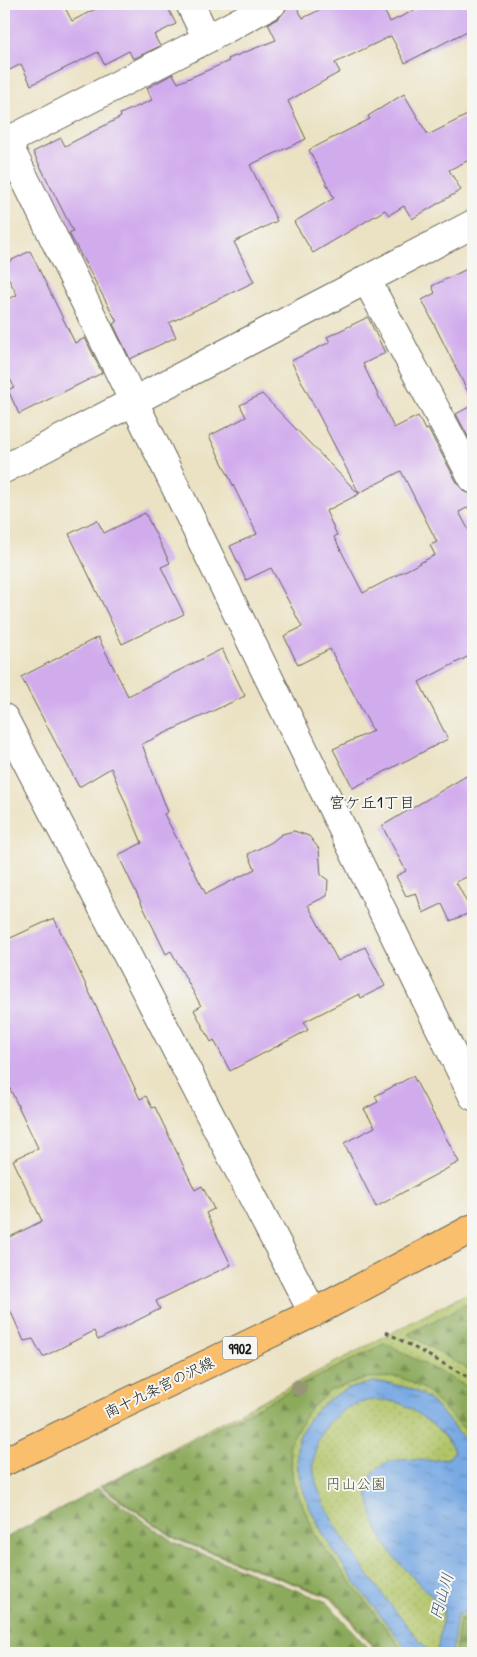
<svg xmlns="http://www.w3.org/2000/svg" width="477" height="1657" font-family="'Patrick Hand','Klee One',sans-serif">
  <style>
    .green { fill: url(#green-dots); stroke: #667042 }
    .forest { fill: url(#forest-firs); stroke: #54633c }
    .water { fill: url(#water-ripples); stroke: #4a6280 }
    .building { fill: #d1aced }
    .lines { fill: none; stroke-linecap: round; stroke-linejoin: round }
    .minor-casing { stroke: #646156; stroke-width: 30 }
    .major-casing { stroke: #646156; stroke-width: 30 }
    .path { stroke: #646156; stroke-width: 3; stroke-dasharray: 4 4; stroke-linecap: butt }
    .minor { stroke: #fff; stroke-width: 28 }
    .major { stroke: #f9bf6d; stroke-width: 28 }
    .tree { fill: #969676 }
    .labels { text-anchor: middle; dominant-baseline: central; stroke-width: 4; stroke-linejoin: round; paint-order: stroke }
    .shield { fill: #f6f6f2; stroke: #5d5d5c; stroke-width: 1 }
    .shield-label { font-size: 14px; font-weight: bold; fill: #1c1c1c }
    .street-label { font-size: 15px; fill: #1c1c1c; stroke: #f6f6f2 }
    .park-label { font-size: 15px; fill: #505737; stroke: #f6f6f2 }
    .neighbourhood-label { font-size: 16px; fill: #1c1c1c; stroke: #f6f6f2 }
    .water-label { font-size: 16px; font-style: italic; fill: #41546c; stroke: #f6f6f2 }
  </style>
  <defs>
    <pattern id="green-dots" width="8" height="8" patternUnits="userSpaceOnUse" patternTransform="scale(1.25)"><rect width="8" height="8" fill="#b1c468"/><path d="M2 2h.1M6 6h.1" fill="none" stroke="#98a85a" stroke-width="1.8" stroke-linecap="round"/></pattern>
    <pattern id="forest-firs" width="22" height="20" patternUnits="userSpaceOnUse" patternTransform="scale(1.25)"><rect width="22" height="20" fill="#8caa5c"/><path d="M5 1l3.5 6h-7zM16 11l3.5 6h-7z" fill="#728a4b"/></pattern>
    <pattern id="water-ripples" width="26" height="14" patternUnits="userSpaceOnUse" patternTransform="scale(1.25)"><rect width="26" height="14" fill="#78a9e3"/><path d="M2 4q2-2 4 0t4 0M15 11q2-2 4 0t4 0" fill="none" stroke="#6289b7"/></pattern>
  </defs>
  <rect width="100%" height="100%" fill="#f6f6f2"/>
  <filter id="ink" filterUnits="userSpaceOnUse"><feTurbulence type="fractalNoise" baseFrequency=".02" numOctaves="2"/><feDisplacementMap in="SourceGraphic" scale="10" xChannelSelector="R" yChannelSelector="G"/><feConvolveMatrix kernelMatrix="1 2 1 2 8 2 1 2 1" color-interpolation-filters="sRGB"/></filter>
  <filter id="wash" filterUnits="userSpaceOnUse"><feTurbulence type="fractalNoise" baseFrequency=".0096" numOctaves="4" result="noise"/><feDisplacementMap in="SourceGraphic" scale="20" xChannelSelector="R" yChannelSelector="G"/><feGaussianBlur stdDeviation="1.12" result="paint"/><feColorMatrix in="noise" values="0 0 0 0 0 0 0 0 0 0 0 0 0 0 0 0 0 1.4 0 .05"/><feComposite in="paint" operator="in"/></filter>
  <g filter="url(#wash)">
    <rect width="100%" height="100%" fill="#ebe2c3"/>
    <!-- green -->
    <path class="green" d="M 473,1290 L 473,1653 L 378,1653 L 331,1598 L 177,1540 L 100,1486 Z"/>
    <!-- forest -->
    <path class="forest" d="M 473,1301 L 473,1372 L 408,1334 Z
      M 385,1343 L 473,1390 L 473,1438 L 424,1389 L 400,1377 L 368,1378 L 331,1390 L 308,1411 L 289,1444 L 293,1482 L 316,1537 L 405,1653 L 380,1653 L 332,1597 L 177,1539 L 102,1486 Z
      M 98,1488 L 175,1543 L 327,1602 L 372,1653 L 4,1653 L 4,1539 Z
      M 460,1618 L 473,1621 L 473,1653 L 455,1653 Z"/>
    <!-- water -->
    <path class="water" d="M 374,1382 C 435,1386 435,1411 473,1448 L 473,1615 L 457,1614 L 452,1653 L 437,1653 L 444,1608 C 423,1587 391,1560 379,1532 C 372,1519 370,1502 366,1488 C 381,1444 415,1467 449,1458 L 454,1452 C 449,1439 439,1429 427,1421 C 416,1412 405,1403 391,1401 C 349,1393 309,1428 314,1472 C 319,1518 398,1616 430,1653 L 409,1653 C 371,1601 294,1517 297,1450 C 298,1424 325,1397 349,1389 C 357,1386 366,1384 374,1382 Z"/>
    <g id="blocks">
      <!-- building -->
      <path class="building" d="M 4,4 L 63,4 L 72,21 L 105,4 L 166,4 L 176,24 L 154,35 L 160,46 L 133,59 L 129,51 L 104,64 L 98,52 L 31,85 L 21,64 L 4,73 Z
        M 295,4 L 303,18 L 332,4 L 381,4 L 390,22 L 427,4 L 467,4 L 473,16 L 473,28 L 405,63 L 391,36 L 335,63 L 340,72 L 288,101 L 306,139 L 250,165 L 277,221 L 234,242 L 254,282 L 169,323 L 176,337 L 130,359 L 113,324 L 117,322 L 69,233 L 73,231 L 33,152 L 61,138 L 65,146 L 121,117 L 120,114 L 152,100 L 147,88 L 173,74 L 178,83 L 229,61 L 228,59 L 276,40 L 268,24 L 279,18 L 286,9 Z
        M 404,94 L 428,135 L 473,112 L 473,158 L 449,170 L 461,190 L 412,219 L 404,206 L 389,215 L 385,210 L 313,253 L 294,222 L 334,198 L 309,150 L 370,119 L 368,116 Z
        M 30,251 L 75,343 L 85,338 L 102,373 L 19,414 L 8,390 L 14,387 L 4,366 L 4,301 L 17,295 L 4,270 L 4,264 Z
        M 473,266 L 473,402 L 422,300 L 435,293 L 432,286 Z
        M 368,317 L 385,353 L 363,364 L 394,428 L 418,416 L 425,430 L 428,429 L 459,486 L 465,492 L 473,494 L 473,505 L 459,512 L 473,538 L 473,654 L 419,682 L 448,739 L 353,788 L 333,749 L 373,731 L 330,649 L 298,665 L 284,636 L 302,627 L 271,568 L 246,580 L 230,546 L 257,534 L 209,436 L 246,417 L 240,405 L 262,394 L 359,494 L 326,511 L 337,535 L 334,537 L 363,593 L 435,555 L 430,545 L 437,542 L 401,471 L 359,493 L 291,361 L 330,342 L 327,337 Z
        M 473,405 L 473,446 L 456,414 Z
        M 145,513 L 170,563 L 161,567 L 184,614 L 122,644 L 69,534 L 97,520 L 104,533 Z
        M 98,637 L 128,696 L 222,649 L 245,696 L 142,744 L 168,812 L 164,814 L 206,894 L 255,869 L 248,854 L 272,842 L 282,834 L 294,831 L 309,836 L 319,849 L 321,875 L 328,880 L 327,896 L 308,905 L 338,961 L 365,947 L 385,986 L 361,998 L 359,994 L 304,1022 L 308,1030 L 230,1071 L 214,1040 L 211,1042 L 194,1010 L 201,1006 L 171,951 L 166,954 L 118,855 L 142,843 L 111,768 L 79,787 L 21,677 Z
        M 473,772 L 473,874 L 456,882 L 472,912 L 450,921 L 442,904 L 423,913 L 416,893 L 406,896 L 396,876 L 406,871 L 382,826 Z
        M 54,918 L 140,1099 L 146,1096 L 152,1108 L 155,1107 L 195,1190 L 202,1186 L 214,1209 L 206,1213 L 231,1265 L 156,1301 L 160,1309 L 98,1340 L 94,1331 L 43,1357 L 33,1339 L 24,1341 L 10,1310 L 4,1312 L 4,1240 L 42,1221 L 13,1160 L 38,1148 L 4,1076 L 4,941 Z
        M 413,1076 L 459,1162 L 376,1207 L 344,1143 L 375,1127 L 364,1109 L 378,1102 L 375,1096 Z"/>
    </g>
  </g>
  <g filter="url(#ink)">
    <use href="#blocks" fill-opacity="0" stroke="#646156" stroke-width="1"/>
    <g class="lines">
      <!-- minor casing -->
      <g class="minor-casing">
        <path id="minor" d="M 190,4 L 207,39
          M 4,136 L 473,1096
          M 4,143 L 207,39 L 272,4
          M 366,279 L 473,479
          M 4,469 L 473,224
          M 4,718 L 313,1313"/>
      </g>
      <!-- major casing -->
      <g class="major-casing">
        <path id="major" d="M 4,1462 L 313,1313 L 473,1228"/>
      </g>
      <!-- path -->
      <path class="path" d="M 386,1332 L 473,1380"/>
      <!-- minor -->
      <use href="#minor" class="minor"/>
      <!-- major -->
      <use href="#major" class="major"/>
    </g>
    <!-- trees -->
    <circle class="tree" cx="299" cy="1388" r="8"/>
  </g>
  <g class="labels">
    <!-- shield labels -->
    <rect class="shield" x="222.5" y="1336.5" width="35" height="23" rx="4"/>
    <g class="shield-label">
      <text x="240" y="1348">9902</text>
    </g>
    <!-- street labels -->
    <g class="street-label">
      <text transform="translate(159 1387) rotate(-26)">南十九条宮の沢線</text>
    </g>
    <!-- park labels -->
    <g class="park-label">
      <text x="356" y="1483">円山公園</text>
    </g>
    <!-- neighbourhood labels -->
    <g class="neighbourhood-label">
      <text x="372" y="802">宮ケ丘1丁目</text>
    </g>
    <!-- water labels -->
    <g class="water-label">
      <text transform="translate(441 1596) rotate(-74)">円山川</text>
    </g>
  </g>
  <!-- margin -->
  <rect width="477" height="1657" fill="none" stroke="#f6f6f2" stroke-width="20"/>
</svg>
